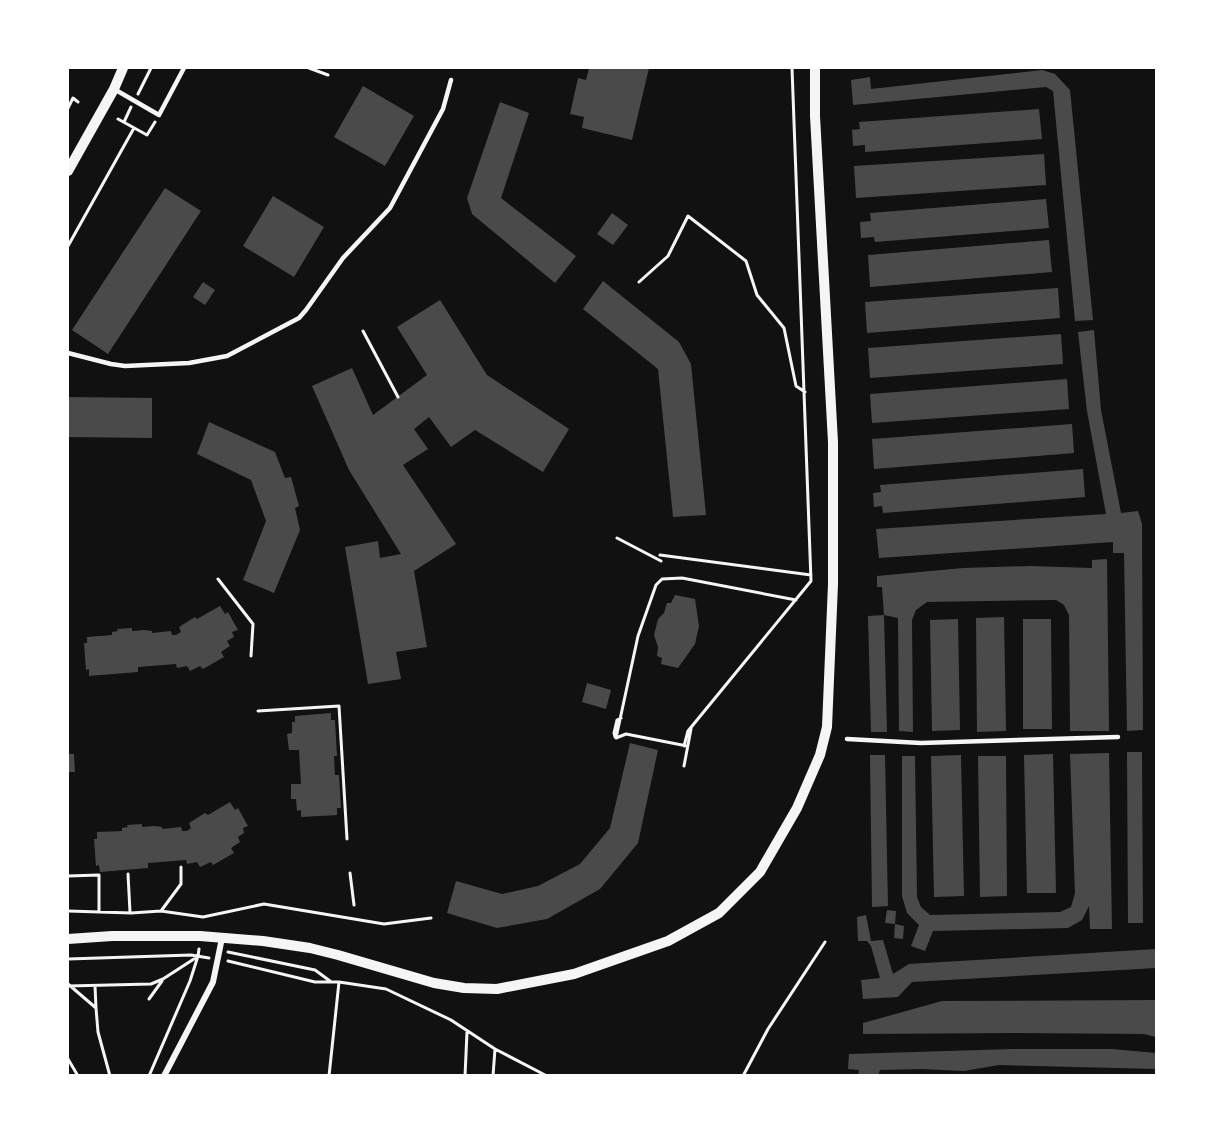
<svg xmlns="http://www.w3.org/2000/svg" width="1224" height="1143" font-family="'IBM Plex Sans',sans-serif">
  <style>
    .building { fill: #4a4a4a }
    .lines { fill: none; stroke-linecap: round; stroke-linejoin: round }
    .path { stroke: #f5f5f5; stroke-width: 3 }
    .service { stroke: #f5f5f5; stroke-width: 4.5 }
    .minor { stroke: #f5f5f5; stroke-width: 6 }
    .tertiary { stroke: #f5f5f5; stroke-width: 10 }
  </style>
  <rect width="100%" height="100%" fill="#111"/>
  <!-- building -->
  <path class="building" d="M 589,68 L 649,68 L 632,140 L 582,128 L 584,117 L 570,114 L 578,78 L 586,80 Z
    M 1042,70 L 1055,74 L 1070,90 L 1093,320 L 1075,321 L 1053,91 L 1046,87 L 853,105 L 851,80 L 870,77 L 871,89 Z
    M 363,86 L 414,116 L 385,166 L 334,137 Z
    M 500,102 L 529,113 L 501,198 L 576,256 L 555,283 L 472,214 L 467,198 Z
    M 1039,109 L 1042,139 L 865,152 L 865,145 L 853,146 L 852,130 L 860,129 L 859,122 Z
    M 1044,154 L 1046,185 L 856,198 L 854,166 Z
    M 165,188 L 201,211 L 108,354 L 72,330 Z
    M 273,196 L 324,227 L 294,277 L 243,246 Z
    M 1046,199 L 1049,228 L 875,242 L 874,237 L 861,238 L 860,222 L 871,221 L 870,213 Z
    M 612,213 L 628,225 L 613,245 L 597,234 Z
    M 1049,240 L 1052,272 L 870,287 L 868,255 Z
    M 603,281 L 679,342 L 691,364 L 706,515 L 673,517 L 658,369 L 583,309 Z
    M 203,282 L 215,290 L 205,305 L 193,297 Z
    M 1058,288 L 1060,318 L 867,333 L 865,302 Z
    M 440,300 L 487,375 L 569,429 L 543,472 L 475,430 L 451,447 L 429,417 L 414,429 L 428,449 L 403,465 L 456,544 L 414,571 L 427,647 L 396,652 L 401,679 L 368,684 L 345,547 L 378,541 L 380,558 L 401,554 L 349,470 L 312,386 L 352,368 L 373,415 L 427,375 L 397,327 Z
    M 1094,330 L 1101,410 L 1121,513 L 1138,511 L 1142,524 L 1143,730 L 1127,731 L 1124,553 L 1113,553 L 1113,542 L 879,558 L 876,529 L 1106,514 L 1087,411 L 1078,332 Z
    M 1061,334 L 1063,364 L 870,378 L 868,348 Z
    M 1067,379 L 1069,409 L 872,423 L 870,394 Z
    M 68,397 L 152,398 L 152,438 L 68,437 Z
    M 209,422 L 275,452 L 285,478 L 291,477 L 299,506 L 295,508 L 300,530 L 274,593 L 243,580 L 266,521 L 251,480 L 197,454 Z
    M 1072,424 L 1074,453 L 874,469 L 872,439 Z
    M 1083,469 L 1085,497 L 883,513 L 882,506 L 874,507 L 873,493 L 881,492 L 880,485 Z
    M 1107,559 L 1109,731 L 1070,731 L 1069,615 L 1064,605 L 1056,600 L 927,602 L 916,610 L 912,620 L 913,732 L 899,731 L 898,618 L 884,615 L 887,732 L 871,732 L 868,616 L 884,615 L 882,587 L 877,587 L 877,576 L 963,568 L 1030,566 L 1092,568 L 1092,560 Z
    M 675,595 L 695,599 L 699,626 L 695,644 L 678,668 L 661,664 L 662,658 L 657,656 L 658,647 L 654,635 L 658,619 L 664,613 L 667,603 L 671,603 Z
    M 220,606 L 225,614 L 228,612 L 238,630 L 232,632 L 234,637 L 227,641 L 230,646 L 221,652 L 224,657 L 203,669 L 200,666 L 190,671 L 187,666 L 177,668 L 176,664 L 138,667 L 138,672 L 89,676 L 89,669 L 86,670 L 84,643 L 87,643 L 87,637 L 112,635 L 112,632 L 118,631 L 117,629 L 132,628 L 132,631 L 144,630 L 152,631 L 152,633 L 171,631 L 172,635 L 176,635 L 181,632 L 179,627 L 195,617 L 197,619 Z
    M 1004,617 L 1006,731 L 977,732 L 976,618 Z
    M 958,619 L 960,730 L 932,731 L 930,620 Z
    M 1023,619 L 1051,619 L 1052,729 L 1023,729 Z
    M 587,683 L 611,690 L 606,709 L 582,702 Z
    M 331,713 L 331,720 L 335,720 L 337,756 L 334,756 L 335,775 L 339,775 L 341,808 L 337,808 L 337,815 L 301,817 L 301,810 L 297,811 L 296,799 L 291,799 L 291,784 L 301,784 L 299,750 L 289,750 L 287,734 L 292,733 L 292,722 L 295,722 L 295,716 Z
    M 630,743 L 658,750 L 638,843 L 600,889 L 547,919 L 497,928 L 447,913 L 456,881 L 502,894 L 538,886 L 580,864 L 610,828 Z
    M 1127,752 L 1142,752 L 1143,923 L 1128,923 Z
    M 1109,753 L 1112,929 L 1090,929 L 1089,906 L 1082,920 L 1068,928 L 933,931 L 925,951 L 911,946 L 919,925 L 907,913 L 902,896 L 902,756 L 915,756 L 917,897 L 921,907 L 930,915 L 1060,912 L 1071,907 L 1075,893 L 1070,754 Z
    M 68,754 L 74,754 L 75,772 L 68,772 Z
    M 1053,754 L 1056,893 L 1027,893 L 1024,755 Z
    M 870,755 L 885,755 L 888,906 L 872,907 Z
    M 961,755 L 964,896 L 934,897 L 931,756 Z
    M 978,756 L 1006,756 L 1007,896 L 980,897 Z
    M 230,802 L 235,810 L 238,808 L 248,826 L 243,828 L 244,833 L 238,837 L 240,842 L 231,848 L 234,853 L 213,865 L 211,862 L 200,867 L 197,862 L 187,864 L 186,860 L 148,863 L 148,868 L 100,872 L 99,865 L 96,866 L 94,839 L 97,839 L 97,832 L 122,831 L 122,828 L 128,827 L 127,825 L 142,824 L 142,827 L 154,826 L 162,827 L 162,829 L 181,827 L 182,831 L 187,831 L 191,828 L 189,823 L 205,813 L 208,815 Z
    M 887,910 L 896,911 L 895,924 L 885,923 Z
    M 866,915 L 871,941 L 883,940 L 893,974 L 909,964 L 1156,949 L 1156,968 L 912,982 L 898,997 L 863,999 L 861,980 L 880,978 L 871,946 L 867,941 L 858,941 L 857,917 Z
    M 895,924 L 904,926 L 903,939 L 894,938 Z
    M 1156,1000 L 1156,1037 L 1144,1034 L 1013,1033 L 863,1034 L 863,1023 L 942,1001 Z
    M 1012,1049 L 1112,1049 L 1156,1053 L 1156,1069 L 999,1065 L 964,1071 L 922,1069 L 880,1070 L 878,1076 L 858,1076 L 859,1070 L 848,1069 L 849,1054 Z"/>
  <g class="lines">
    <!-- path -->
    <path class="path" d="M 309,68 L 328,75
      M 138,94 L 151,68
      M 68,108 L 73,98 L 78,102
      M 118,119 L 147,135 L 155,122
      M 124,122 L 131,107
      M 68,246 L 134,128
      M 639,282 L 668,256 L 688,216 L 746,261 L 757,295 L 784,328 L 796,386 L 805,392
      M 363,331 L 398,397
      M 617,538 L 661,561
      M 660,555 L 811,575
      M 218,579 L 253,624 L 251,656
      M 258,711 L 339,706 L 347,839
      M 615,737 L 614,733 L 617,720 L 621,718
      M 616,738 L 638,636 L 656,585 L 662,579 L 682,578 L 796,600
      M 616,738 L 626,734 L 687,746
      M 684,746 L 688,731 L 811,581 L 792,68
      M 684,766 L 691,729
      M 350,873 L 354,905
      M 128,874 L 130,912
      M 68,876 L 99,875 L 99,912
      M 68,911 L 131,913 L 161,911 L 203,917 L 264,904 L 384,924 L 431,918
      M 161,911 L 181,884 L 181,867
      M 228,952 L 315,970 L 330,981
      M 68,959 L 191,955 L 209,958
      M 228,961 L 315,982 L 339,982 L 386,989 L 451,1020 L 495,1049 L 547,1076
      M 68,984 L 96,1008 L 98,1032 L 110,1076
      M 68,986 L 151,984 L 163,979 L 197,957
      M 95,986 L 96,1008
      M 149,999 L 162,981
      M 68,1059 L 78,1076
      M 149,1076 L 190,981 L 198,956 L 199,949
      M 329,1076 L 339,982
      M 465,1076 L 467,1032
      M 493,1076 L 495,1049
      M 743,1076 L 768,1029 L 825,942"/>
    <!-- service -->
    <path class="service" d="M 114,89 L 159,115 L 184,68
      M 68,353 L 111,364 L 125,366 L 189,363 L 227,356 L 299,318 L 306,310 L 343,258 L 390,208 L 443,109 L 451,80
      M 847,739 L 921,743 L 1118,737"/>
    <!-- minor -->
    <path class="minor" d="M 164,1076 L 213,982 L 222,938"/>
    <!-- tertiary -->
    <path class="tertiary" d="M 68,171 L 114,89 L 123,68
      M 68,939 L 112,936 L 200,936 L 263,941 L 310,948 L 338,955 L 434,983 L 464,988 L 497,989 L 574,974 L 668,941 L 719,913 L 760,872 L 797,808 L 820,755 L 827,727 L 833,584 L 833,442 L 815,116 L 815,68"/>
  </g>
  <!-- border -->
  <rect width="1224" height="1143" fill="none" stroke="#ffffff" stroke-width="138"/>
</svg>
